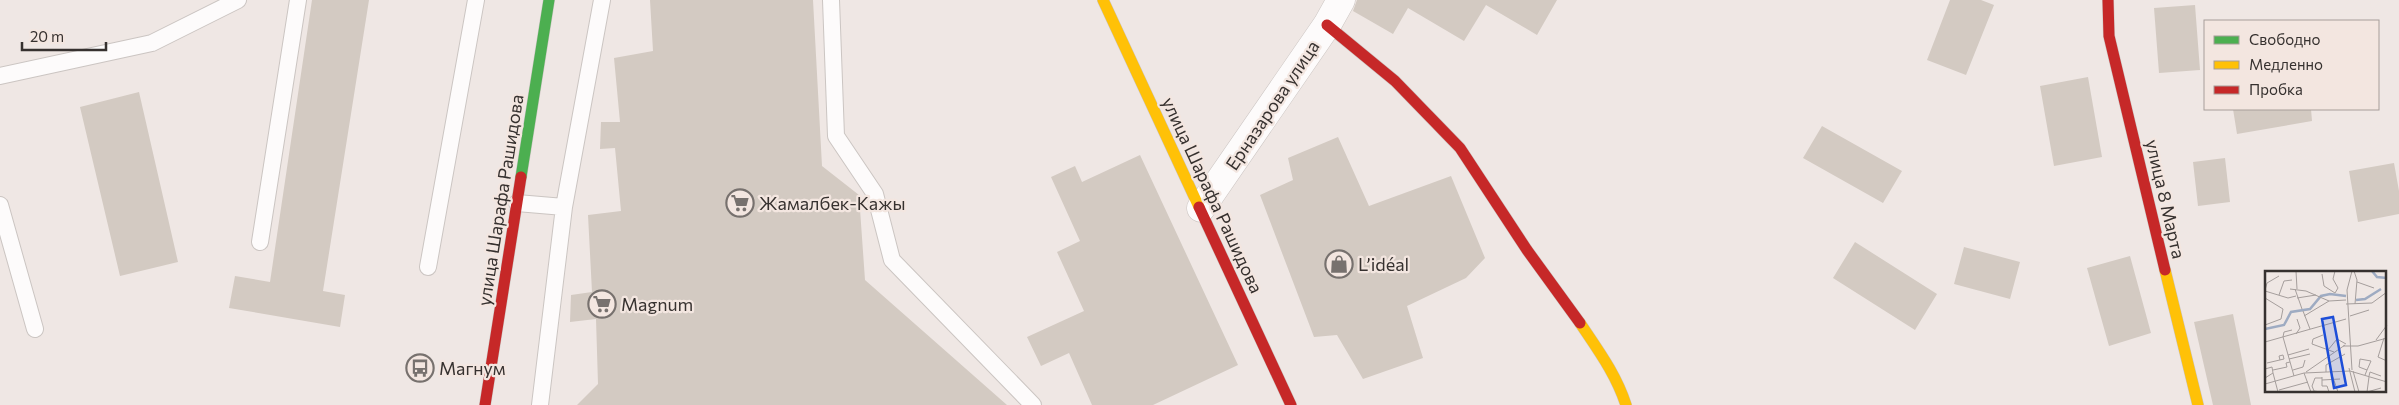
<svg xmlns="http://www.w3.org/2000/svg" width="2399" height="405" font-family="Commissioner,sans-serif">
  <style>
    .building { fill: #d3cac2 }
    .lines { fill: none; stroke-linecap: round; stroke-linejoin: round }
    .lane-casing { stroke: #cbc5c2; stroke-width: 18 }
    .street-casing { stroke: #cbc5c2; stroke-width: 29 }
    .fast-casing { stroke: #cbc5c2; stroke-width: 12 }
    .slow-casing { stroke: #cbc5c2; stroke-width: 12 }
    .jam-casing { stroke: #cbc5c2; stroke-width: 12 }
    .lane { stroke: #fdfbfb; stroke-width: 16 }
    .street { stroke: #fdfbfb; stroke-width: 28 }
    .fast { stroke: #4caf50; stroke-width: 11 }
    .slow { stroke: #ffc107; stroke-width: 11 }
    .jam { stroke: #c62828; stroke-width: 11 }
    .labels { text-anchor: middle; dominant-baseline: central; stroke-width: 4.5; stroke-linejoin: round; paint-order: stroke }
    .street-label { font-size: 18px; fill: #36312f; stroke: #f3e6e0 }
    .poi-label { font-size: 18px; fill: #36312f; stroke: #f3e6e0; text-anchor: start }
    .inset-river { fill: none; stroke: #9eabc2; stroke-width: 2.5 }
    .inset-road { fill: none; stroke: #a59e9c; stroke-width: 1 }
    .view { fill: #1d4ed8; fill-opacity: 0.15; stroke: #1d4ed8; stroke-width: 2.5 }
    .inset-edge { fill: none; stroke: #36312f; stroke-width: 2.5 }
  </style>
  <rect width="100%" height="100%" fill="#efe7e4"/>
  <!-- building -->
  <path class="building" d="M 312,0 L 369,0 L 323,291 L 345,295 L 340,327 L 229,308 L 235,276 L 270,282 Z
    M 650,0 L 813,0 L 822,166 L 859,195 L 865,280 L 1007,405 L 577,405 L 598,384 L 596,319 L 570,322 L 571,295 L 592,292 L 588,215 L 621,211 L 615,148 L 600,149 L 601,122 L 620,122 L 614,58 L 653,51 Z
    M 1357,0 L 1557,0 L 1537,35 L 1486,5 L 1464,41 L 1408,8 L 1393,34 L 1353,11 Z
    M 1950,0 L 1981,0 L 1994,5 L 1966,75 L 1927,60 Z
    M 2195,5 L 2200,70 L 2159,73 L 2154,8 Z
    M 2088,77 L 2102,157 L 2054,166 L 2040,86 Z
    M 139,92 L 178,262 L 120,276 L 80,107 Z
    M 2233,109 L 2311,109 L 2312,121 L 2237,134 Z
    M 1822,126 L 1902,171 L 1883,203 L 1803,158 Z
    M 1338,137 L 1369,206 L 1451,176 L 1485,258 L 1466,278 L 1407,306 L 1423,358 L 1363,379 L 1337,335 L 1314,337 L 1260,195 L 1293,180 L 1288,158 Z
    M 1140,155 L 1238,365 L 1153,405 L 1092,405 L 1069,353 L 1041,366 L 1027,337 L 1084,311 L 1057,252 L 1080,241 L 1051,177 L 1075,166 L 1082,182 Z
    M 2225,158 L 2230,202 L 2198,206 L 2193,162 Z
    M 2394,163 L 2399,191 L 2399,214 L 2358,222 L 2349,171 Z
    M 1855,242 L 1937,294 L 1915,330 L 1833,278 Z
    M 1964,247 L 2020,262 L 2010,299 L 1954,284 Z
    M 2130,256 L 2151,333 L 2109,346 L 2087,268 Z
    M 2233,314 L 2251,405 L 2213,405 L 2194,322 Z"/>
  <g class="lines">
    <!-- lane casing -->
    <g class="lane-casing">
      <path id="lane" d="M 831,0 L 836,136 L 875,194 L 892,260 L 1033,405
        M 0,76 L 152,43 L 238,0
        M 517,203 L 564,207 L 540,405
        M 0,205 L 35,329
        M 564,207 L 602,0
        M 260,242 L 298,0
        M 428,267 L 476,0"/>
    </g>
    <!-- street casing -->
    <g class="street-casing">
      <path id="street" d="M 1201,208 L 1327,25 L 1341,0"/>
    </g>
    <!-- fast casing -->
    <g class="fast-casing">
      <path id="fast" d="M 521,177 L 549,0"/>
    </g>
    <!-- slow casing -->
    <g class="slow-casing">
      <path id="slow" d="M 1103,0 L 1199,207
        M 2165,270 L 2198,405
        M 1580,323 C 1598,350 1616,374 1626,405"/>
    </g>
    <!-- jam casing -->
    <g class="jam-casing">
      <path id="jam" d="M 2108,0 L 2109,36 L 2165,270
        M 1327,25 L 1395,81 L 1460,148 L 1527,250 L 1580,323
        M 1199,207 L 1291,405
        M 485,405 L 521,177"/>
    </g>
    <!-- lane -->
    <use href="#lane" class="lane"/>
    <!-- street -->
    <use href="#street" class="street"/>
    <!-- fast -->
    <use href="#fast" class="fast"/>
    <!-- slow -->
    <use href="#slow" class="slow"/>
    <!-- jam -->
    <use href="#jam" class="jam"/>
  </g>
  <!-- icons -->
  <defs>
    <g id="supermarket-ring" transform="scale(1.4375)"><circle r="9.5" fill="#f3e6e0" stroke="#77716e" stroke-width="1.5"/><path d="M-6-5.5h2.5l.6 2H6L4.5 2H-2.5L-4.4-4H-6ZM-1.5 3.2a1.3 1.3 0 1 0 .1 0ZM3 3.2a1.3 1.3 0 1 0 .1 0Z" fill="#77716e"/></g>
    <g id="shop-ring" transform="scale(1.4375)"><circle r="9.5" fill="#f3e6e0" stroke="#77716e" stroke-width="1.5"/><path d="M-5-2.5h2.3a2.7 3.5 0 0 1 5.4 0H5L5.5 6h-11ZM-1.5-2.5h3a1.5 2.3 0 0 0-3 0Z" fill="#77716e"/></g>
    <g id="bus-ring" transform="scale(1.4375)"><circle r="9.5" fill="#f3e6e0" stroke="#77716e" stroke-width="1.5"/><path d="M-5-6H5V4H4V6H2V4H-2V6H-4V4H-5ZM-3.5-4V0h7V-4ZM-3.5 1.2v1.5H-2V1.2ZM2 1.2v1.5H3.5V1.2Z" fill="#77716e"/></g>
  </defs>
  <g fill-rule="evenodd">
    <use href="#supermarket-ring" x="740" y="203"/>
    <use href="#shop-ring" x="1339" y="264"/>
    <use href="#supermarket-ring" x="602" y="304"/>
    <use href="#bus-ring" x="420" y="368"/>
  </g>
  <g class="labels">
    <!-- street labels -->
    <g class="street-label">
      <text transform="translate(1272 105) rotate(-56)">Ерназарова улица</text>
      <text transform="translate(1213 195) rotate(65)">улица Шарафа Рашидова</text>
      <text transform="translate(2166 199) rotate(77)">улица 8 Марта</text>
      <text transform="translate(500 200) rotate(-81)">улица Шарафа Рашидова</text>
    </g>
    <!-- poi labels -->
    <g class="poi-label">
      <text x="759" y="203">Жамалбек-Кажы</text>
      <text x="1358" y="264">L’idéal</text>
      <text x="621" y="304">Magnum</text>
      <text x="439" y="368">Магнум</text>
    </g>
  </g>
  <!-- overview -->
  <g transform="translate(2265 271)">
    <rect width="121" height="121" fill="#efe7e4"/>
    <path class="inset-river" d="M 107,0 L 112,6 L 122,7M 91,29 L 100,28 L 116,18M 0,58 L 19,54 L 26,41 L 45,38 L 56,25 L 65,23 L 81,25"/>
    <path class="inset-road" d="M 31,0 L 32,18M 89,0 L 92,9 L 90,33M 57,3 L 59,15 L 70,22 L 73,17 L 68,8 L 70,0M 92,11 L 109,17M 25,18 L 41,20 L 64,30 L 81,29M 30,18 L 37,38M 0,19 L 2,12 L 14,5M 0,20 L 23,27 L 31,25M 14,24 L 19,10 L 27,9M 0,27 L 18,38 L 16,48 L 0,54M 32,27 L 51,24M 81,33 L 107,32 L 122,21M 38,40 L 45,58M 39,45 L 64,30M 85,45 L 104,39M 27,59 L 19,61 L 18,66 L 29,105M 31,63 L 35,57 L 32,48M 58,64 L 48,68 L 47,73 L 69,81M 119,67 L 113,86 L 122,90M 111,69 L 122,54M 0,71 L 81,48M 78,75 L 93,75 L 122,67M 63,79 L 72,68 L 81,73M 23,84 L 44,78M 24,88 L 45,83M 2,92 L 19,88 L 18,84 L 14,85 L 15,89M 84,97 L 90,121M 0,98 L 7,96 L 8,102 L 0,107M 8,99 L 22,96 L 21,92 L 25,91M 28,99 L 38,96 L 40,89M 87,99 L 82,19 L 87,0M 88,100 L 94,121M 41,101 L 80,74M 61,101 L 61,94 L 80,83M 66,101 L 73,121M 8,102 L 13,121M 39,102 L 46,121M 100,104 L 102,99 L 94,96 L 95,88 L 106,90 L 102,99M 104,105 L 105,101 L 116,105M 57,106 L 57,115 L 62,115 L 64,121M 104,106 L 102,121 L 116,117M 57,109 L 75,108M 0,113 L 39,102 L 85,100 L 122,111M 14,119 L 43,111M 56,121 L 49,120 L 47,115 L 50,107 L 57,107"/>
    <path class="view" d="M 68,46 L 81,114 L 69,117 L 57,48 Z"/>
    <rect width="121" height="121" class="inset-edge"/>
  </g>
  <!-- legend -->
  <rect x="2204" y="20" width="175" height="90" fill="#f3e6e0" stroke="#a79e99"/>
  <rect x="2214" y="36" width="25" height="8" fill="#4caf50" stroke="#a79e99"/>
  <text x="2249" y="45" font-size="15" fill="#36312f">Свободно</text>
  <rect x="2214" y="61" width="25" height="8" fill="#ffc107" stroke="#a79e99"/>
  <text x="2249" y="70" font-size="15" fill="#36312f">Медленно</text>
  <rect x="2214" y="86" width="25" height="8" fill="#c62828" stroke="#a79e99"/>
  <text x="2249" y="95" font-size="15" fill="#36312f">Пробка</text>
  <!-- scale -->
  <path d="M22 42v8h84v-8" fill="none" stroke="#36312f" stroke-width="2.5"/>
  <text x="30" y="42" font-size="15" fill="#36312f" stroke="#f3e6e0" stroke-width="4" paint-order="stroke">20 m</text>
</svg>
